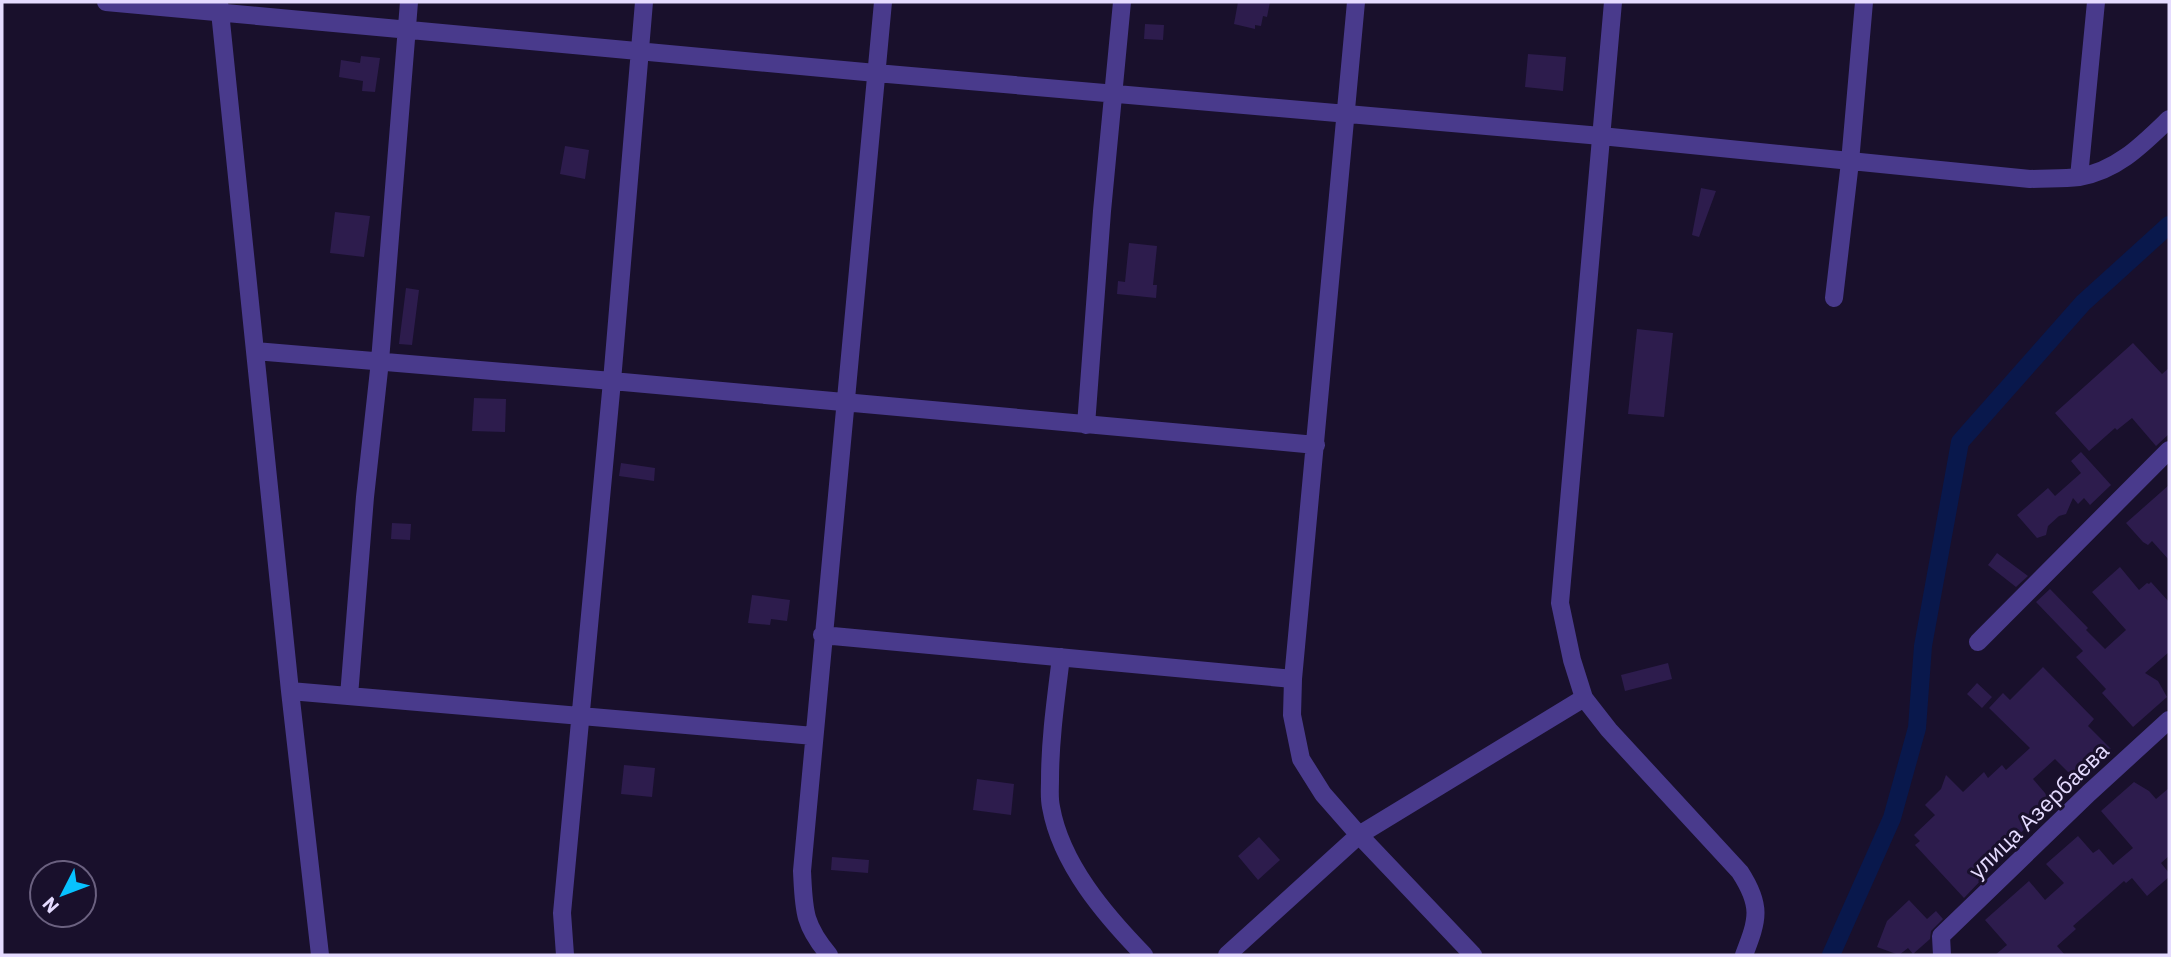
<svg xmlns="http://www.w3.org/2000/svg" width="2171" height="957" font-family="'IBM Plex Sans',sans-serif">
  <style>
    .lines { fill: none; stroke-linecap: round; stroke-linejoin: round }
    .canal { stroke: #09184c; stroke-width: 18 }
    .building { fill: #2d1c4d }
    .minor { stroke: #493a8c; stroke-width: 18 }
    .labels { text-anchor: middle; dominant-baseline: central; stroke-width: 6; stroke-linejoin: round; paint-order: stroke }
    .street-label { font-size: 23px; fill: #e5dbff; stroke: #19102c }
  </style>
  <rect width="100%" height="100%" fill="#19102c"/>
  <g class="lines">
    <!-- canal -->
    <path class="canal" d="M 1831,955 L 1892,818 L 1917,728 L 1923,646 L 1960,442 L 2083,303 L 2169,225"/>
  </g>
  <!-- building -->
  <path class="building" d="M 1238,2 L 1270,2 L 1267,17 L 1263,16 L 1261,26 L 1255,25 L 1255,29 L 1234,24 Z
    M 1145,24 L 1164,25 L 1163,40 L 1144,39 Z
    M 1528,54 L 1566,57 L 1563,91 L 1525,87 Z
    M 361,56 L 380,58 L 375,92 L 362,91 L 363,81 L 339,77 L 341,60 L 360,63 Z
    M 565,146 L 589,150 L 585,179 L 560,174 Z
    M 1701,188 L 1716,191 L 1699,237 L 1692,235 Z
    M 335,212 L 370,216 L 364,257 L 330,253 Z
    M 1129,243 L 1157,246 L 1153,285 L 1157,285 L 1156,298 L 1117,294 L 1118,281 L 1125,282 Z
    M 406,288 L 419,290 L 412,345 L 399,344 Z
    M 1637,329 L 1673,333 L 1664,417 L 1628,414 Z
    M 2133,343 L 2162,374 L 2169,368 L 2169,434 L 2156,446 L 2132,418 L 2117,430 L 2115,428 L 2089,451 L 2055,413 Z
    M 474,398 L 506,399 L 505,432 L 472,431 Z
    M 2081,452 L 2111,485 L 2090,505 L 2084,498 L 2078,504 L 2073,498 L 2066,514 L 2059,516 L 2048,526 L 2046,535 L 2037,538 L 2017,515 L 2048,488 L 2055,496 L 2081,473 L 2071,461 Z
    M 621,463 L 655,468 L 654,481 L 619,476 Z
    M 2169,485 L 2169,560 L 2152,541 L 2148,545 L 2143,542 L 2126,523 Z
    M 392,523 L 411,524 L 410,540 L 391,539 Z
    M 1997,553 L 2028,576 L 2016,587 L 1988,565 Z
    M 2120,567 L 2139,590 L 2147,583 L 2149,584 L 2151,582 L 2169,602 L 2169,652 L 2145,673 L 2158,681 L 2167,697 L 2133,727 L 2102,693 L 2106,689 L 2076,657 L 2083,651 L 2036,602 L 2050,589 L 2088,628 L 2086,630 L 2105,649 L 2126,630 L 2092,592 Z
    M 752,595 L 790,600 L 787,621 L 771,619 L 770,625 L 748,623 Z
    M 1668,663 L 1672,679 L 1625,691 L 1621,675 Z
    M 2043,667 L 2094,719 L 2088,726 L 2111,749 L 2077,781 L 2055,759 L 2033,779 L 2045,793 L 2051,805 L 2002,850 L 2006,854 L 1964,898 L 1915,845 L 1920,841 L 1914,835 L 1935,815 L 1925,805 L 1941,789 L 1946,775 L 1963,792 L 1984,772 L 1988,778 L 2002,765 L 2006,770 L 2030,748 L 1989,708 L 2003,693 L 2010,700 Z
    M 1977,683 L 1992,697 L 1982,708 L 1967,694 Z
    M 624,765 L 655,768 L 652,797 L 621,794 Z
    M 977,779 L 1014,784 L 1011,815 L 973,810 Z
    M 2134,782 L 2149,791 L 2156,799 L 2169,788 L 2169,856 L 2161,863 L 2169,873 L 2169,877 L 2147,896 L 2132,878 L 2126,883 L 2124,881 L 2073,926 L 2076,929 L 2057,946 L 2065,955 L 1995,955 L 2007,945 L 1985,920 L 2029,881 L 2045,900 L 2064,883 L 2046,864 L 2078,836 L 2093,853 L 2099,849 L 2113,865 L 2133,848 L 2101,811 Z
    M 1259,837 L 1280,860 L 1258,880 L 1238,856 Z
    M 832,857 L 869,860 L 868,873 L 831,870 Z
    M 1909,900 L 1927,919 L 1936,911 L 1943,919 L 1931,931 L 1930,939 L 1913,954 L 1908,948 L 1899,955 L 1877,947 L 1887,921 Z"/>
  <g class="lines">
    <!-- minor -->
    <path class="minor" d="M 106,2 L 876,73 L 1601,136 L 2030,179 C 2046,178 2063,179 2079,177 C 2117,171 2143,144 2169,119
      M 219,2 L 290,691 L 320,955
      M 1356,2 L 1293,679 L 1292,715 L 1301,759 L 1323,794 L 1359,835 L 1473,955
      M 1613,2 L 1560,603 L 1572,660 L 1584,698 L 1609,730 L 1740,872 C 1762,906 1758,919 1744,955
      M 2079,177 L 2096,2
      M 1834,298 L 1850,162 L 1864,2
      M 255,351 L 612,381 L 1316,445
      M 1086,425 L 1102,211 L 1122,2
      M 822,635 L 1293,679
      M 1978,642 L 2169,450
      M 1061,657 C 1056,698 1050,739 1050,780 C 1050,789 1049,798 1051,807 C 1061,864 1105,915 1144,955
      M 290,691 L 814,736
      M 349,696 L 365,497 L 380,361 L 409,2
      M 565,955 L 562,913 L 612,381 L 644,2
      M 829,955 C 803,924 804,910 802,871 L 883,2
      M 1227,955 L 1359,835 L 1584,698
      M 1942,955 L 1941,936 L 2089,793 L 2169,720"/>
  </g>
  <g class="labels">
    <!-- street labels -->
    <g class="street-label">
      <text transform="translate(2038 810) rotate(-44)">улица Азербаева</text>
    </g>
  </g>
  <!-- border -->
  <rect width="2171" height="957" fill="none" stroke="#e5dbff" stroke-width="7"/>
  <!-- north arrow -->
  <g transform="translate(63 894) rotate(228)"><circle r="33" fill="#19102c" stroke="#6b6180" stroke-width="2"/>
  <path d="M0-5L12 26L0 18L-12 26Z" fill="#07c2ff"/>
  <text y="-10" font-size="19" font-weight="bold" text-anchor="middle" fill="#e5dbff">N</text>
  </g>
</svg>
